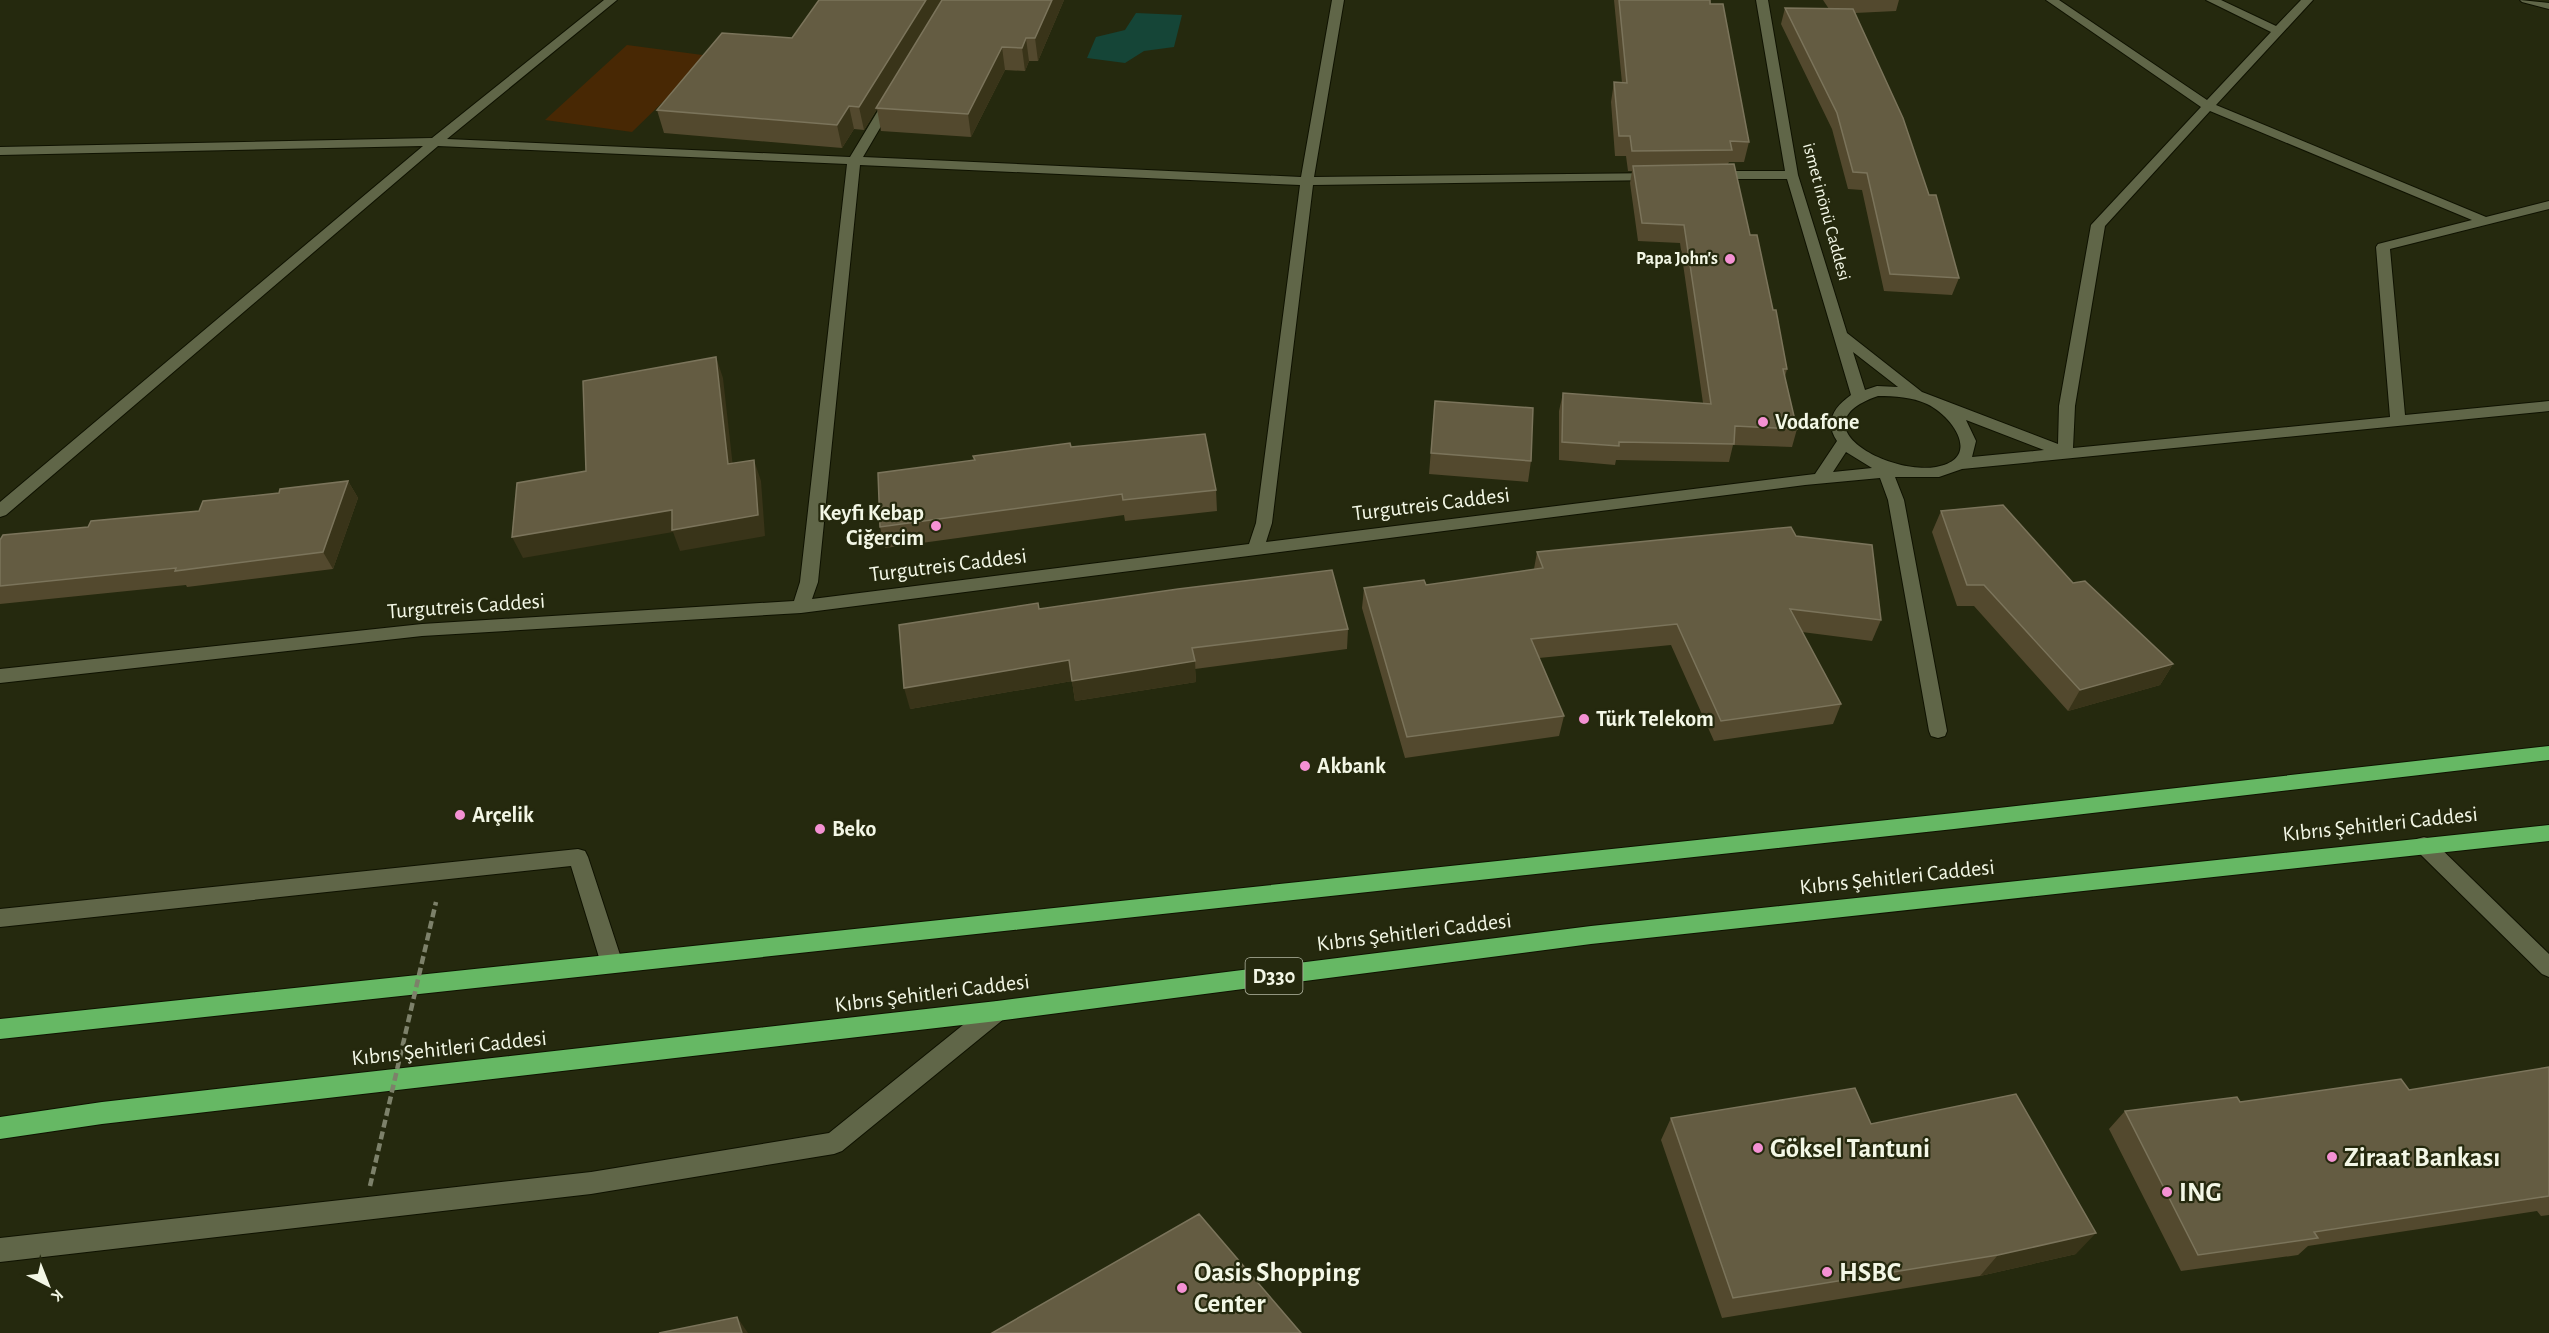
<svg xmlns="http://www.w3.org/2000/svg" width="2549" height="1333" font-family="'Alegreya Sans',sans-serif">
  <style>
    .green { fill: #482804 }
    .water { fill: #154537 }
    .lines { fill: none; stroke-linecap: round; stroke-linejoin: round }
    .minor-casing { stroke: #0f1200; stroke-width: 2 }
    .highway-casing { stroke: #0f1200; stroke-width: 2 }
    .minor { fill: #606648; fill-rule: evenodd }
    .highway { fill: #66b864; fill-rule: evenodd }
    .path-bridge { stroke: #7d816a; stroke-width: 4.5; stroke-dasharray: 8 4; stroke-linecap: butt }
    .wall { fill: #53492e }
    .shaded-wall { fill: #393419 }
    .building { fill: #645c42; stroke: #7b745b; stroke-width: 1.5 }
    .poi-dot { fill: #f491d3; stroke: #25290e; stroke-width: 2 }
    .labels { text-anchor: middle; dominant-baseline: central; stroke-width: 4.5; stroke-linejoin: round; paint-order: stroke }
    .far-street-label { font-size: 18px; fill: #f3f7e6; stroke: #25290e }
    .far-poi-label { font-size: 18px; font-weight: bold; fill: #f3f7e6; stroke: #25290e; text-anchor: end }
    .shield { fill: #25290e; stroke: #b5b9a5; stroke-width: 1.5 }
    .shield-label { font-size: 21px; font-weight: bold; fill: #f3f7e6 }
    .poi-label { font-size: 22px; font-weight: bold; fill: #f3f7e6; stroke: #25290e; text-anchor: start }
    .street-label { font-size: 22px; fill: #f3f7e6; stroke: #25290e }
    .near-poi-label { font-size: 27px; font-weight: bold; fill: #f3f7e6; stroke: #25290e; text-anchor: start }
  </style>
  <rect width="100%" height="100%" fill="#25290e"/>
  <!-- green -->
  <path class="green" d="M 627,45 L 710,56 L 632,132 L 545,120 Z"/>
  <!-- water -->
  <path class="water" d="M 1136,13 L 1182,15 L 1174,47 L 1144,51 L 1125,63 L 1087,58 L 1096,37 L 1125,30 Z"/>
  <g class="lines">
    <!-- minor casing -->
    <g class="minor-casing">
      <path id="minor" d="M 604,0 L 617,0 L 447,139 L 850,157 L 885,99 L 891,95 L 897,99 L 863,157 L 1301,177 L 1332,0 L 1344,0 L 1314,177 L 1661,173 L 1662,176 L 1661,179 L 1656,180 L 1313,185 L 1272,523 L 1266,542 L 1815,474 L 1837,441 C 1824,422 1834,407 1851,395 L 1787,179 L 1714,179 L 1708,175 L 1714,171 L 1785,171 L 1756,0 L 1768,0 L 1798,175 L 1847,333 L 1922,392 L 2058,444 L 2059,406 L 2091,225 L 2201,107 L 2046,0 L 2059,0 L 2207,100 L 2271,32 L 2206,0 L 2221,0 L 2276,26 L 2301,0 L 2313,0 L 2216,105 L 2486,217 L 2549,201 L 2549,209 L 2390,249 L 2405,415 L 2549,401 L 2549,411 L 1962,469 L 1939,477 L 1895,477 L 1904,500 L 1947,731 L 1945,736 L 1938,738 L 1931,736 L 1929,731 L 1888,500 L 1880,478 L 1805,485 L 801,613 L 422,636 L 0,683 L 0,669 L 422,624 L 794,601 L 800,582 L 847,164 L 438,146 L 6,515 L 0,517 L 0,502 L 423,146 L 0,155 L 0,147 L 432,138 ZM 2210,111 L 2472,220 L 2378,244 L 2376,247 L 2390,417 L 2073,448 L 2075,406 L 2105,226 ZM 860,165 L 1300,185 L 1256,523 L 1249,544 L 812,599 L 818,582 ZM 1853,352 L 1898,387 L 1877,386 L 1865,390 ZM 1878,396 C 1895,396 1912,397 1927,404 C 1954,417 1982,459 1936,467 C 1887,475 1796,424 1878,396 ZM 1966,420 L 2044,450 L 1972,457 L 1976,441 ZM 1846,452 L 1872,468 L 1833,472 Z
        M 2520,0 L 2549,3 L 2549,9 L 2522,2 Z
        M 2424,837 L 2431,839 L 2549,954 L 2549,977 L 2542,974 L 2417,851 L 2414,845 L 2417,839 Z
        M 578,849 L 585,851 L 588,857 L 623,964 L 619,970 L 612,973 L 605,970 L 601,964 L 571,866 L 0,927 L 0,909 Z
        M 997,1001 L 1005,1004 L 1008,1011 L 1005,1018 L 842,1151 L 834,1154 L 591,1194 L 0,1262 L 0,1238 L 591,1172 L 829,1133 L 989,1004 Z"/>
    </g>
    <!-- highway casing -->
    <g class="highway-casing">
      <path id="highway" d="M 2549,746 L 2549,760 L 1954,829 L 0,1039 L 0,1019 L 1954,813 Z
        M 2549,825 L 2549,841 L 1591,944 L 997,1021 L 102,1124 L 0,1139 L 0,1117 L 102,1102 L 997,1001 L 1591,926 Z"/>
    </g>
    <!-- minor -->
    <use href="#minor" class="minor"/>
    <!-- highway -->
    <use href="#highway" class="highway"/>
    <!-- path-bridge -->
    <path class="path-bridge" d="M 370,1186 L 436,902"/>
  </g>
  <!-- wall -->
  <path class="wall" d="M 819,0 L 1064,0 L 1038,61 L 1029,61 L 1025,71 L 1005,70 L 971,137 L 881,131 L 877,109 L 864,130 L 854,129 L 842,148 L 664,133 L 657,110 L 792,38 Z
    M 1614,0 L 1710,0 L 1749,142 L 1744,162 L 1729,162 L 1728,164 L 1773,310 L 1787,369 L 1785,377 L 1797,429 L 1792,447 L 1733,445 L 1729,462 L 1616,460 L 1615,465 L 1559,460 L 1559,411 L 1563,393 L 1703,403 L 1680,243 L 1638,241 L 1630,183 L 1632,171 L 1628,171 L 1626,156 L 1615,156 L 1611,102 L 1614,82 L 1622,83 Z
    M 1823,0 L 1899,0 L 1896,11 L 1855,13 L 1959,278 L 1952,295 L 1884,291 L 1862,190 L 1848,189 L 1832,129 L 1781,24 L 1785,8 L 1829,9 Z
    M 1435,401 L 1531,461 L 1528,482 L 1429,474 Z
    M 1071,447 L 1216,490 L 1217,511 L 1125,521 L 1124,515 L 885,548 L 880,527 Z
    M 348,481 L 358,498 L 333,569 L 187,587 L 186,585 L 0,604 L 0,540 L 199,511 Z
    M 1941,511 L 2073,583 L 2173,664 L 2160,685 L 2068,711 L 1974,606 L 1957,606 L 1932,532 Z
    M 1796,536 L 1881,620 L 1872,641 L 1802,632 L 1841,704 L 1833,724 L 1714,741 L 1671,645 L 1539,658 L 1564,716 L 1559,736 L 1405,758 L 1362,608 L 1364,588 L 1426,585 L 1534,569 L 1537,552 Z
    M 1039,609 L 1348,629 L 1347,649 L 1195,669 L 1196,682 L 1075,701 L 1072,681 L 910,709 Z
    M 2549,1067 L 2549,1215 L 2541,1216 L 2537,1211 L 2308,1246 L 2298,1255 L 2181,1271 L 2109,1129 L 2125,1111 L 2409,1090 Z
    M 1671,1118 L 1871,1124 L 2076,1254 L 1980,1276 L 1722,1318 L 1661,1140 Z"/>
  <!-- shaded-wall -->
  <path class="shaded-wall" d="M 926,0 L 944,0 L 864,130 L 859,107 Z
    M 1052,0 L 1064,0 L 1038,61 L 1035,38 Z
    M 1026,38 L 1029,61 L 1025,71 L 1022,48 Z
    M 1002,47 L 1005,70 L 971,137 L 968,114 Z
    M 849,106 L 854,129 L 842,148 L 837,125 Z
    M 716,357 L 723,378 L 735,485 L 728,464 Z
    M 754,460 L 761,481 L 765,536 L 680,551 L 673,532 L 523,558 L 512,537 Z
    M 348,481 L 358,498 L 333,569 L 323,552 Z
    M 1069,660 L 1072,681 L 910,709 L 904,688 Z
    M 1195,661 L 1196,682 L 1075,701 L 1072,681 Z
    M 2173,664 L 2160,685 L 2068,711 L 2080,690 Z
    M 2096,1233 L 2076,1254 L 1980,1276 L 1998,1255 Z
    M 737,1317 L 748,1333 L 742,1333 Z"/>
  <!-- building -->
  <path class="building" d="M 819,0 L 926,0 L 859,107 L 849,106 L 837,125 L 657,110 L 722,33 L 792,38 Z
    M 942,0 L 1052,0 L 1035,38 L 1026,38 L 1022,48 L 1002,47 L 968,114 L 876,108 Z
    M 1619,0 L 1710,0 L 1710,4 L 1723,4 L 1749,142 L 1730,141 L 1732,150 L 1632,151 L 1630,136 L 1619,136 L 1614,82 L 1627,83 Z
    M 1785,8 L 1853,9 L 1903,118 L 1929,195 L 1936,195 L 1959,278 L 1890,274 L 1867,173 L 1853,172 L 1837,113 Z
    M 1734,164 L 1750,235 L 1757,235 L 1773,310 L 1776,310 L 1787,369 L 1783,369 L 1797,429 L 1735,426 L 1734,444 L 1619,442 L 1619,446 L 1562,442 L 1563,393 L 1711,404 L 1684,225 L 1642,223 L 1633,166 Z
    M 716,357 L 728,464 L 754,460 L 758,515 L 672,530 L 672,510 L 512,537 L 517,483 L 586,471 L 583,381 Z
    M 1435,401 L 1533,408 L 1531,461 L 1431,453 Z
    M 1205,434 L 1216,490 L 1123,500 L 1122,494 L 880,527 L 878,473 L 975,460 L 973,456 L 1070,443 L 1071,447 Z
    M 348,481 L 323,552 L 175,571 L 176,568 L 0,586 L 0,540 L 3,535 L 88,527 L 91,521 L 199,511 L 203,501 L 279,493 L 280,489 Z
    M 2003,505 L 2073,583 L 2085,581 L 2173,664 L 2080,690 L 1984,585 L 1967,585 L 1941,511 Z
    M 1791,527 L 1796,536 L 1872,545 L 1881,620 L 1790,609 L 1841,704 L 1721,721 L 1677,624 L 1531,639 L 1564,716 L 1407,737 L 1364,588 L 1424,580 L 1426,585 L 1543,568 L 1537,552 Z
    M 1332,570 L 1348,629 L 1192,648 L 1195,661 L 1072,681 L 1069,660 L 904,688 L 899,625 L 1038,603 L 1039,609 L 1178,589 Z
    M 2549,1067 L 2549,1196 L 2314,1232 L 2318,1238 L 2198,1255 L 2125,1111 L 2237,1097 L 2240,1102 L 2401,1079 L 2409,1090 Z
    M 1855,1088 L 1871,1124 L 2016,1094 L 2096,1233 L 1998,1255 L 1733,1298 L 1671,1118 Z
    M 1199,1214 L 1301,1333 L 992,1333 Z
    M 737,1317 L 742,1333 L 659,1333 Z"/>
  <!-- markers -->
  <g class="poi-dot">
    <circle cx="1730" cy="259" r="6"/>
    <circle cx="1763" cy="422" r="6"/>
    <circle cx="936" cy="526" r="6"/>
    <circle cx="1584" cy="719" r="6"/>
    <circle cx="1305" cy="766" r="6"/>
    <circle cx="460" cy="815" r="6"/>
    <circle cx="820" cy="829" r="6"/>
    <circle cx="1758" cy="1148" r="6"/>
    <circle cx="2332" cy="1157" r="6"/>
    <circle cx="2167" cy="1192" r="6"/>
    <circle cx="1827" cy="1272" r="6"/>
    <circle cx="1182" cy="1288" r="6"/>
  </g>
  <g class="labels">
    <!-- far-street labels -->
    <g class="far-street-label">
      <text transform="translate(1826 212) rotate(75)">ismet inönü Caddesi</text>
    </g>
    <!-- far-poi labels -->
    <g class="far-poi-label">
      <text x="1718" y="259">Papa John's</text>
    </g>
    <!-- shield labels -->
    <rect class="shield" x="1245.5" y="958" width="57" height="36" rx="4.5"/>
    <g class="shield-label">
      <text x="1274" y="976">D330</text>
    </g>
    <!-- poi labels -->
    <g class="poi-label">
      <text x="1775" y="422">Vodafone</text>
      <text x="924" y="513" text-anchor="end">Keyfi Kebap<tspan x="924" dy="25">Ciğercim</tspan></text>
      <text x="1596" y="719">Türk Telekom</text>
      <text x="1317" y="766">Akbank</text>
      <text x="472" y="815">Arçelik</text>
      <text x="832" y="829">Beko</text>
    </g>
    <!-- street labels -->
    <g class="street-label">
      <text transform="translate(1431 504) rotate(-7)">Turgutreis Caddesi</text>
      <text transform="translate(948 565) rotate(-7)">Turgutreis Caddesi</text>
      <text transform="translate(466 606) rotate(-4)">Turgutreis Caddesi</text>
      <text transform="translate(2380 824) rotate(-6)">Kıbrıs Şehitleri Caddesi</text>
      <text transform="translate(1897 877) rotate(-6)">Kıbrıs Şehitleri Caddesi</text>
      <text transform="translate(1414 932) rotate(-7)">Kıbrıs Şehitleri Caddesi</text>
      <text transform="translate(932 993) rotate(-7)">Kıbrıs Şehitleri Caddesi</text>
      <text transform="translate(449 1048) rotate(-6)">Kıbrıs Şehitleri Caddesi</text>
    </g>
    <!-- near-poi labels -->
    <g class="near-poi-label">
      <text x="1770" y="1148">Göksel Tantuni</text>
      <text x="2344" y="1157">Ziraat Bankası</text>
      <text x="2179" y="1192">ING</text>
      <text x="1194" y="1272">Oasis Shopping<tspan x="1194" dy="31">Center</tspan></text>
      <text x="1839" y="1272">HSBC</text>
    </g>
  </g>
  <!-- north arrow -->
  <g transform="translate(48 1285) rotate(138)" stroke="#25290e" stroke-width="4.5" paint-order="stroke">
  <path d="M0-4.5L10 22L0 15L-10 22Z" fill="#f3f7e6"/>
  <text y="-9" font-size="16" font-weight="bold" text-anchor="middle" fill="#f3f7e6">K</text>
  </g>
</svg>
